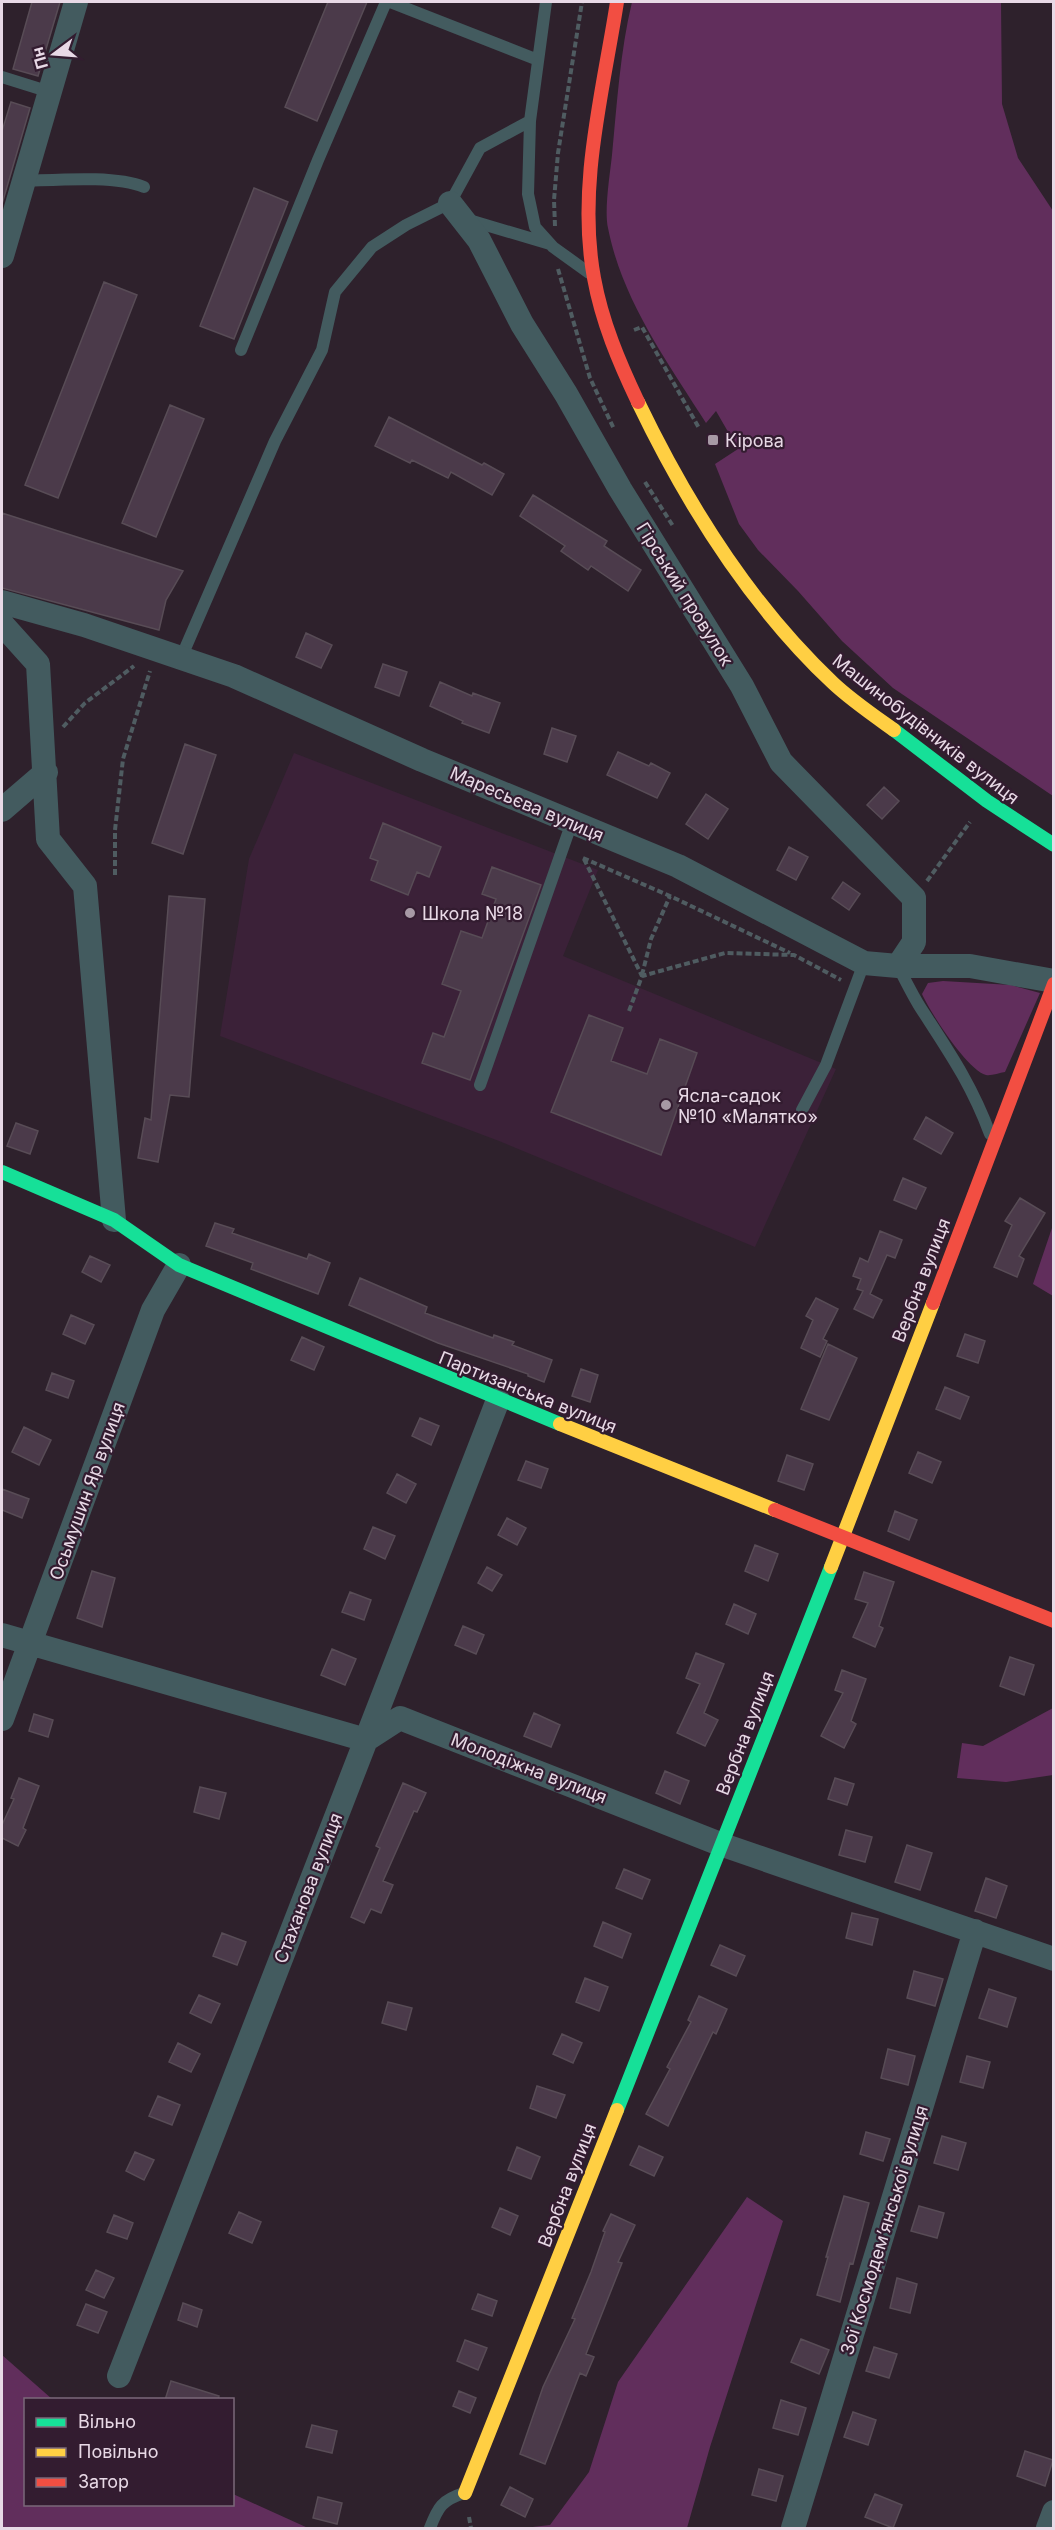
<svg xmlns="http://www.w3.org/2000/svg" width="1055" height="2530" font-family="Inter,sans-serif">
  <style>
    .built { fill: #3b2138 }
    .green { fill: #612e5c }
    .building { fill: #4b3a4a; stroke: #584c56; stroke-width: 1.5 }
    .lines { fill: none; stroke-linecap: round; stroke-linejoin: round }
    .path { stroke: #4f5c61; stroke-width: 4; stroke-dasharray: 6 3; stroke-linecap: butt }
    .lane { stroke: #435b5f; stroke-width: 12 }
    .street { stroke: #435b5f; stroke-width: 24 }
    .fast { stroke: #16e098; stroke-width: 14 }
    .slow { stroke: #ffcf43; stroke-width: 14 }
    .jam { stroke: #f24e42; stroke-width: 14 }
    .poi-dot { fill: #a799a5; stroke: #331c30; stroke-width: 2 }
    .labels { text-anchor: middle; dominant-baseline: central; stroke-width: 4.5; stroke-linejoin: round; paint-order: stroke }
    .poi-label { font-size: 18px; fill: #e8d9e6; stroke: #331c30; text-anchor: start }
    .street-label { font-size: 18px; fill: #e8d9e6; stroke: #331c30 }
  </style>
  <rect width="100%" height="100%" fill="#2e212c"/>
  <!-- built -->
  <path class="built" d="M 294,753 L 598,870 L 563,956 L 836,1069 L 755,1247 L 499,1141 L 220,1036 L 249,859 Z"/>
  <!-- green -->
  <path class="green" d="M 632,2 L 1001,2 L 1002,104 L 1018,158 L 1053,211 L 1053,796 L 893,688 L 842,641 L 798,591 L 758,550 L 739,524 L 715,464 L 738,449 L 716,411 L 706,423 C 668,363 622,300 608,228 C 604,210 610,174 612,155 C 617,104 620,52 632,2 Z
    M 943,981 L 1011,985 L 1040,993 L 1005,1072 C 999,1073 991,1076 986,1075 C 967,1070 930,1012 922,994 L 928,983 Z
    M 1053,1225 L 1053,1296 L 1033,1284 Z
    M 1053,1708 L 1053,1775 L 1006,1782 L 957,1778 L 962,1743 L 983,1746 Z
    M 747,2197 L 783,2221 L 710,2447 L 687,2528 L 524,2528 L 550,2525 L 589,2472 L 618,2382 Z
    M 2,2355 L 52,2399 L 26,2400 L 26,2504 L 232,2504 L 233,2494 L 308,2528 L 2,2528 Z"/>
  <!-- building -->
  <path class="building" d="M 32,2 L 60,2 L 38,76 L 13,69 Z
    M 328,2 L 367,2 L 317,121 L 285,107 Z
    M 11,102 L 30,108 L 2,204 L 2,131 Z
    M 254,188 L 288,202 L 234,339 L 200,326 Z
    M 104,282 L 137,295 L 58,498 L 25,485 Z
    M 170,405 L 204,419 L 156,537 L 122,523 Z
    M 389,417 L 482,465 L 484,463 L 504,474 L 492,495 L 451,472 L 448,478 L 412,460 L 410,463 L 375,446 Z
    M 533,495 L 607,541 L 604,546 L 641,570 L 628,591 L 591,566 L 588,570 L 561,551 L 565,546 L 520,516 Z
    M 2,513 L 183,571 L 166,600 L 159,630 L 2,588 Z
    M 306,633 L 332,645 L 321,668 L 296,657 Z
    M 383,664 L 407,672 L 399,696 L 375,687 Z
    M 440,682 L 472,696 L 473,693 L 500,703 L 489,733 L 462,723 L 463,721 L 430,706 Z
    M 552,728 L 576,736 L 567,762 L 544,754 Z
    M 185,744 L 216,755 L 183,854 L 152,843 Z
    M 618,752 L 649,766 L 651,763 L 670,773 L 657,798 L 607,775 Z
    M 884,787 L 899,801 L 882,819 L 867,805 Z
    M 706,794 L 728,809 L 708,839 L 686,824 Z
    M 383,823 L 441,847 L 429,877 L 417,872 L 408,895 L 371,880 L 378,861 L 370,858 Z
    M 789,847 L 808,857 L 796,880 L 777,870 Z
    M 492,867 L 541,885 L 470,1080 L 422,1063 L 433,1033 L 444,1037 L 461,991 L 442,984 L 461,931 L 482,938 L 496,899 L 482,894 Z
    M 843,882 L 860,894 L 849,910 L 832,898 Z
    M 169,896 L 205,899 L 189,1097 L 170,1095 L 158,1162 L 138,1158 L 145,1118 L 151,1120 Z
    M 589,1015 L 623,1028 L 611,1061 L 647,1074 L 660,1039 L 697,1053 L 661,1155 L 551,1112 Z
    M 926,1117 L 953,1133 L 941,1154 L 914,1139 Z
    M 16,1123 L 38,1131 L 30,1154 L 7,1146 Z
    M 903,1178 L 926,1188 L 916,1209 L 894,1200 Z
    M 1020,1198 L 1045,1213 L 1019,1256 L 1024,1259 L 1017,1277 L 994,1267 L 1012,1225 L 1005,1221 Z
    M 215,1223 L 234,1229 L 232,1233 L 307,1259 L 309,1254 L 330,1263 L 318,1294 L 251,1269 L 253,1263 L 206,1246 Z
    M 880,1231 L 902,1240 L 895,1258 L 887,1255 L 870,1294 L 882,1300 L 873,1318 L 854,1309 L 863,1291 L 857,1289 L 861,1279 L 853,1276 L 860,1258 L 868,1262 Z
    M 90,1256 L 110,1265 L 101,1282 L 82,1272 Z
    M 360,1278 L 427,1307 L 425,1313 L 493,1338 L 494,1335 L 514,1342 L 512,1345 L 552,1360 L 544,1382 L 528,1376 L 528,1374 L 438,1343 L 349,1305 Z
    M 816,1298 L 838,1309 L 823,1339 L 827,1341 L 820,1357 L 801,1348 L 813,1320 L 806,1316 Z
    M 71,1315 L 94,1325 L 85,1344 L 63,1334 Z
    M 965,1334 L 985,1341 L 978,1363 L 957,1356 Z
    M 302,1337 L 324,1347 L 314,1370 L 291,1360 Z
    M 828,1344 L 857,1358 L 829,1420 L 801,1409 Z
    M 581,1369 L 598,1375 L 590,1402 L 572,1396 Z
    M 52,1373 L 74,1381 L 68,1398 L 46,1390 Z
    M 945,1387 L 969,1397 L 960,1419 L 936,1409 Z
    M 420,1418 L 439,1426 L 431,1445 L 412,1436 Z
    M 24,1427 L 51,1440 L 39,1465 L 12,1452 Z
    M 918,1452 L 941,1462 L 932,1483 L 909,1473 Z
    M 787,1455 L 813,1464 L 804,1490 L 778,1481 Z
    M 526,1461 L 548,1469 L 541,1488 L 518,1480 Z
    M 397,1474 L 416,1484 L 406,1503 L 387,1493 Z
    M 2,1489 L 29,1499 L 22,1518 L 2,1510 Z
    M 895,1511 L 917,1520 L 909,1540 L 888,1531 Z
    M 507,1518 L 526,1528 L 517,1545 L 498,1535 Z
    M 373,1527 L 395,1536 L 385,1559 L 364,1549 Z
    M 755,1545 L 778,1554 L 768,1581 L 745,1571 Z
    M 487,1567 L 502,1575 L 492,1591 L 478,1583 Z
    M 92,1571 L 115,1578 L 102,1627 L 77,1618 Z
    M 864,1572 L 894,1582 L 879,1626 L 883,1628 L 875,1647 L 853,1637 L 868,1603 L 855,1599 Z
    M 350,1592 L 371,1600 L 364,1620 L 342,1612 Z
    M 734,1604 L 756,1614 L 748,1634 L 726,1624 Z
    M 463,1626 L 484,1635 L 476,1654 L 455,1645 Z
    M 332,1649 L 356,1659 L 345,1685 L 321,1675 Z
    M 696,1653 L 724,1664 L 704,1713 L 718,1720 L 705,1746 L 677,1733 L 700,1684 L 686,1678 Z
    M 1010,1657 L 1034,1665 L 1024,1695 L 1000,1686 Z
    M 842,1670 L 866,1679 L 851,1721 L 856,1724 L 844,1748 L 821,1736 L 843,1693 L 835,1690 Z
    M 534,1713 L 560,1725 L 551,1747 L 524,1736 Z
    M 34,1714 L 53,1720 L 48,1737 L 29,1731 Z
    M 665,1771 L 689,1781 L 680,1804 L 656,1793 Z
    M 19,1778 L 39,1786 L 23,1828 L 26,1830 L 18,1846 L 2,1838 L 2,1825 L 14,1799 L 11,1798 Z
    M 835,1778 L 854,1784 L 847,1805 L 828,1799 Z
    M 403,1783 L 426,1793 L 417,1812 L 414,1811 L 383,1881 L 393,1885 L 381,1913 L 371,1909 L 364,1923 L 351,1917 L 380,1848 L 376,1846 Z
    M 200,1787 L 226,1793 L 219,1819 L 194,1812 Z
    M 846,1830 L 872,1837 L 865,1862 L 839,1855 Z
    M 907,1845 L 932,1853 L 920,1890 L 895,1882 Z
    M 624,1869 L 650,1880 L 642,1899 L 616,1888 Z
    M 986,1878 L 1007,1886 L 996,1918 L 975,1911 Z
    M 852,1913 L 878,1919 L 872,1945 L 846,1938 Z
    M 603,1922 L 631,1934 L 622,1958 L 594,1946 Z
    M 222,1933 L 246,1942 L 237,1965 L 213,1956 Z
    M 720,1945 L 745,1956 L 736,1976 L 711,1965 Z
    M 914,1971 L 943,1979 L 935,2006 L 907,1998 Z
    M 585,1978 L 608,1987 L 599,2011 L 576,2002 Z
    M 989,1989 L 1016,1998 L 1007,2027 L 979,2018 Z
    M 199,1995 L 220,2004 L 211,2023 L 190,2013 Z
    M 699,1996 L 727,2009 L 716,2034 L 713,2032 L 668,2126 L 646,2114 L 670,2069 L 667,2067 L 691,2022 L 688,2020 Z
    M 388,2002 L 412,2008 L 406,2030 L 382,2023 Z
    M 562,2034 L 582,2043 L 573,2063 L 553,2054 Z
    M 178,2043 L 200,2054 L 191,2072 L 169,2062 Z
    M 888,2049 L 915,2056 L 908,2085 L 881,2078 Z
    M 967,2056 L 990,2062 L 983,2088 L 960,2082 Z
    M 537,2086 L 565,2095 L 556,2118 L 530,2108 Z
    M 158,2096 L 180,2105 L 172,2125 L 149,2116 Z
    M 866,2132 L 890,2139 L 883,2161 L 860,2154 Z
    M 942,2136 L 966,2143 L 958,2170 L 934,2163 Z
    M 639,2146 L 663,2157 L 654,2176 L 630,2165 Z
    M 517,2147 L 540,2157 L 531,2179 L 508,2170 Z
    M 135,2152 L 154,2160 L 144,2180 L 126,2171 Z
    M 844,2196 L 869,2203 L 853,2264 L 850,2263 L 840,2302 L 817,2295 L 828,2257 L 826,2257 Z
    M 919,2206 L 944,2213 L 937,2238 L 911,2231 Z
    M 500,2208 L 518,2216 L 510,2235 L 492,2227 Z
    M 239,2212 L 261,2222 L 252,2243 L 229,2233 Z
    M 611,2214 L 635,2225 L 618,2262 L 622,2263 L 586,2354 L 594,2357 L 586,2376 L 580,2373 L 545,2464 L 520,2454 L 543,2387 L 575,2319 L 572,2318 L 591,2272 L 605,2232 L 603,2231 Z
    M 114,2215 L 133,2223 L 127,2239 L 107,2232 Z
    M 96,2270 L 114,2278 L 104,2298 L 86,2290 Z
    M 897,2278 L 917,2284 L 910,2313 L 890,2308 Z
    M 478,2294 L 497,2301 L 492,2316 L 472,2309 Z
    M 183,2303 L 202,2310 L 197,2327 L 178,2320 Z
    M 86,2304 L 107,2312 L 98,2333 L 77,2325 Z
    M 801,2339 L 829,2350 L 819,2374 L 791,2362 Z
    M 465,2340 L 487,2348 L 478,2370 L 457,2361 Z
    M 874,2347 L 897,2354 L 889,2378 L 866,2371 Z
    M 171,2381 L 219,2396 L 218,2400 L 165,2400 Z
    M 459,2391 L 476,2398 L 470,2413 L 453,2406 Z
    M 781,2400 L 806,2408 L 798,2435 L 773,2428 Z
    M 853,2412 L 876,2420 L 868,2445 L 844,2437 Z
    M 312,2425 L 337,2431 L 332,2453 L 306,2447 Z
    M 1025,2451 L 1053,2460 L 1045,2486 L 1017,2476 Z
    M 759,2469 L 783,2476 L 776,2501 L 752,2495 Z
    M 510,2487 L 533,2499 L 525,2517 L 501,2505 Z
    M 875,2494 L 902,2505 L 893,2528 L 865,2517 Z
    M 318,2497 L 342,2503 L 337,2524 L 313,2518 Z"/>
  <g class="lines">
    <!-- path -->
    <path class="path" d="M 555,226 L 554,200 L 558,153 L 582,2
      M 558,269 L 590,378 L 614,429
      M 634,330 L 642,327 L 699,428
      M 645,482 L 673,526
      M 63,727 L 85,703 L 134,666
      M 583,858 L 670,896 L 790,953
      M 584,859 L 642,976
      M 115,875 L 115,830 L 123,759 L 150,671
      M 927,881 L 970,822
      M 642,975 L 651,939 L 670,896
      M 629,1011 L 642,976 L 725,953 L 794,955 L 841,980
      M 469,2517 L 471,2528"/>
    <!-- lane -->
    <path class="lane" d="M 390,2 L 538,60
      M 546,2 L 530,121 L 528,194 L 535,227 L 553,247 L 589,273
      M 2,77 L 50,92
      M 23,181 C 56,180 115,175 144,187
      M 469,220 L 550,244
      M 241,350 L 318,160 L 386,2
      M 181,658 L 275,441 L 322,350 L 335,292 L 372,247 L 406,225 L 450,203 L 480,148 L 530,121
      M 898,966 C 905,980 912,994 920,1007 C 949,1052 971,1083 990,1134
      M 480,1085 L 572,822
      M 802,1110 L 826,1065 L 864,963
      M 430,2528 C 438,2507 442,2500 464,2493"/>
    <!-- street -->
    <path class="street" d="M 450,203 L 479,240 L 522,324 L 566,394 L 620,489 L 742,686 L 781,762 L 914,898 L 914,942 L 898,966
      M 2,256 L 76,2
      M 2,602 L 84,625 L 234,676 L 422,760 L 678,866 L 864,963 L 898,966 L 970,966 L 1054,981
      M 2,624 L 38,664 L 48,839 L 85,886 L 114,1220
      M 2,810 L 46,772
      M 2,1635 L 366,1740 L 400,1718 L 720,1844 L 1054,1959
      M 2,1719 L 153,1310 L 179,1265
      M 119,2376 L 498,1400
      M 793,2528 L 975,1931
      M 1048,2528 L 1054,2512"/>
    <!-- fast -->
    <path class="fast" d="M 894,730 L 987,801 L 1054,845
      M 2,1172 L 114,1220 L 179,1265 L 560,1424
      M 617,2110 L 831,1567"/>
    <!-- slow -->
    <path class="slow" d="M 638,402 C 687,504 750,605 833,683 C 851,700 873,715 894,730
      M 560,1424 L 775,1510
      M 831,1567 L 933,1303
      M 465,2493 L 617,2110"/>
    <!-- jam -->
    <path class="jam" d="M 617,2 C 603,92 577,187 594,278 C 602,322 619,362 638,402
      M 933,1303 L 1054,984
      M 775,1510 L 1054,1621"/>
  </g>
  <!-- markers -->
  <g class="poi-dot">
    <rect x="707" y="434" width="12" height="12" rx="3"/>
    <circle cx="410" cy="913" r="6"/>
    <circle cx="666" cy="1105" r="6"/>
  </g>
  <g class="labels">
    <!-- poi labels -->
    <g class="poi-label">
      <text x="725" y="440">Кірова</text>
      <text x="422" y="913">Школа №18</text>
      <text x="678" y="1095">Ясла-садок<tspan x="678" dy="21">№10 «Малятко»</tspan></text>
    </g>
    <!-- street labels -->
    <g class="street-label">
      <text transform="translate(685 594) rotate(58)">Гірський провулок</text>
      <text transform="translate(926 729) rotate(38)">Машинобудівників вулиця</text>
      <text transform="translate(527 804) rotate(23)">Маресьєва вулиця</text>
      <text transform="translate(921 1280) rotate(-69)">Вербна вулиця</text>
      <text transform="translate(528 1392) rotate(22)">Партизанська вулиця</text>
      <text transform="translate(87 1491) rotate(-70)">Осьмушин Яр вулиця</text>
      <text transform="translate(745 1733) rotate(-69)">Вербна вулиця</text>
      <text transform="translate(529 1768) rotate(21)">Молодіжна вулиця</text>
      <text transform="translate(308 1888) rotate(-69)">Стаханова вулиця</text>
      <text transform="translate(567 2185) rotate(-69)">Вербна вулиця</text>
      <text transform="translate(884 2230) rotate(-73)">Зої Космодем’янської вулиця</text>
    </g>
  </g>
  <!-- border -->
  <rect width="1055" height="2530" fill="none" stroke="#e8d9e6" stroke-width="6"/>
  <!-- legend -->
  <rect x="24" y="2398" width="210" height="108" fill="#331c30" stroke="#7b6879" stroke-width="1.5"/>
  <rect x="36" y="2418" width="30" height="9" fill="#16e098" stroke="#7b6879" stroke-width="1.5"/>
  <text x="78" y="2428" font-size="18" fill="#e8d9e6">Вільно</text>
  <rect x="36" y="2448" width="30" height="9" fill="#ffcf43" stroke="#7b6879" stroke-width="1.5"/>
  <text x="78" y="2458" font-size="18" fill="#e8d9e6">Повільно</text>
  <rect x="36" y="2478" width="30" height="9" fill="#f24e42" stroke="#7b6879" stroke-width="1.5"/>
  <text x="78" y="2488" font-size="18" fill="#e8d9e6">Затор</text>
  <!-- north arrow -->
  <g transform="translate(54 54) rotate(254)" stroke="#331c30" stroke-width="4.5" paint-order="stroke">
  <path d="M0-4.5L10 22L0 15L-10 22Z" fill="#e8d9e6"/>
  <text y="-9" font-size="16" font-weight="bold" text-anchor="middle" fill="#e8d9e6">Пн</text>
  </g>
</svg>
